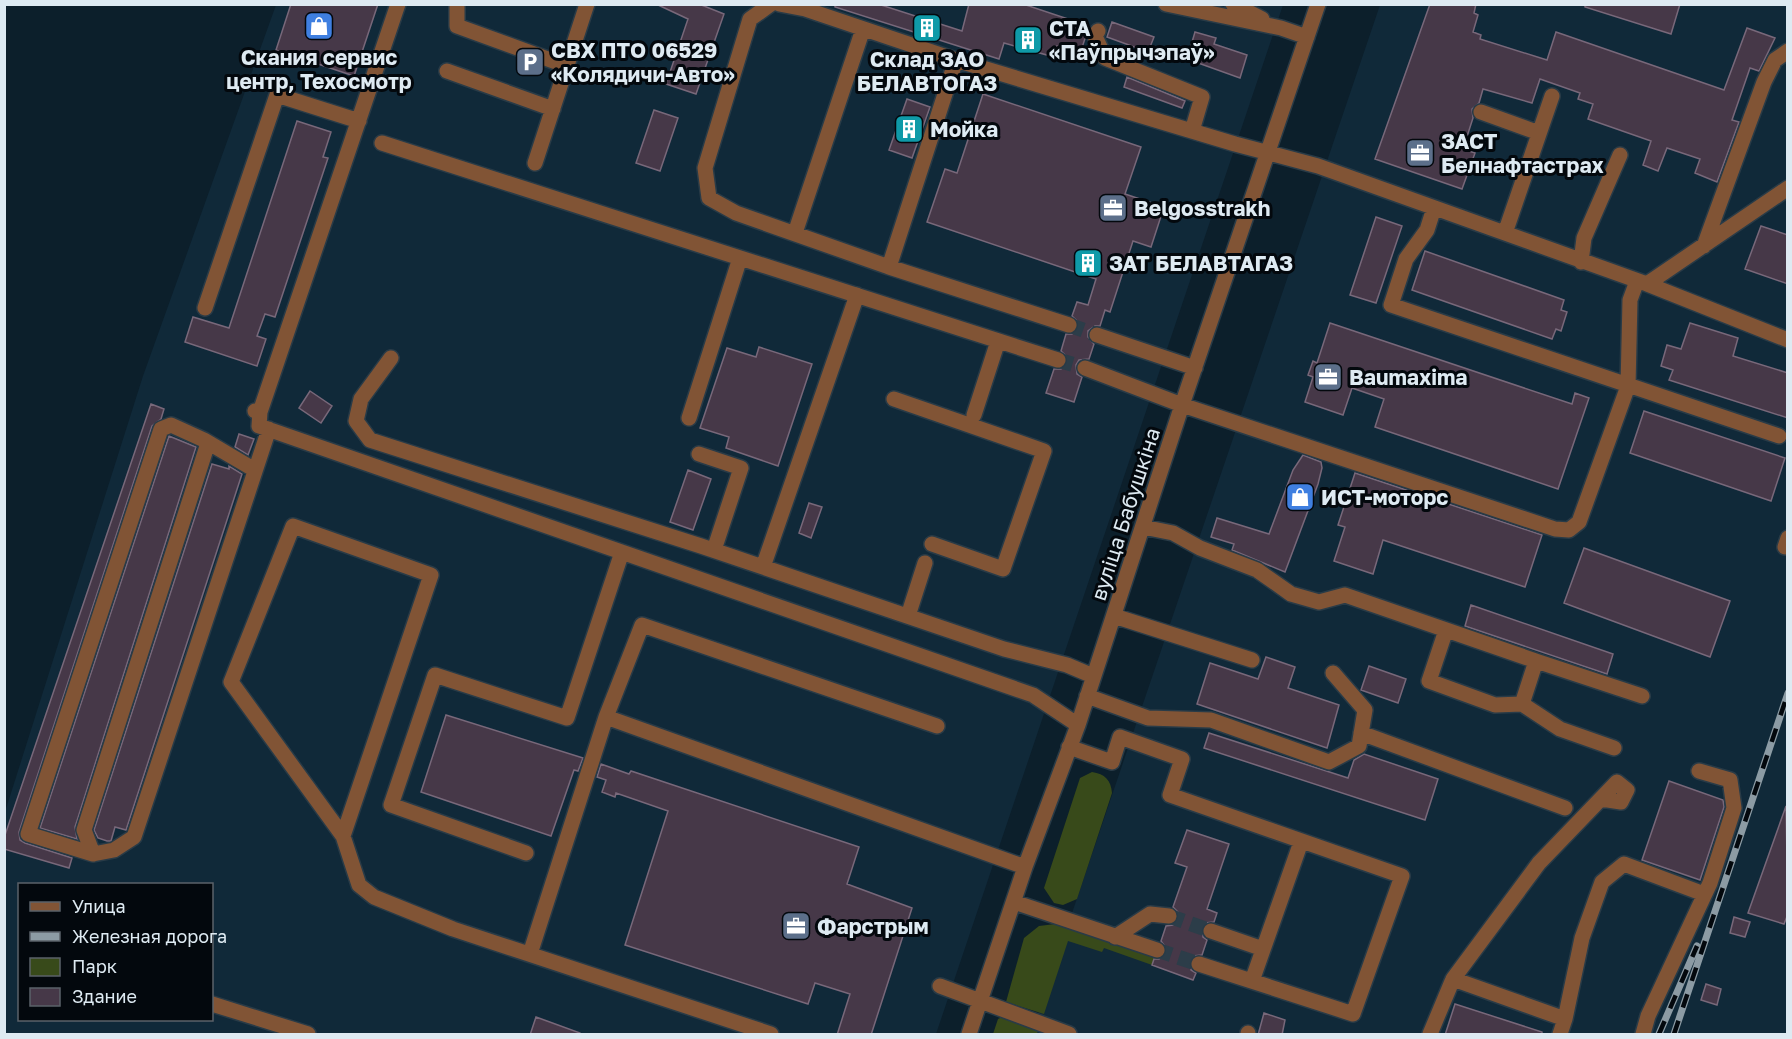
<svg xmlns="http://www.w3.org/2000/svg" width="1792" height="1039" font-family="'Golos Text',sans-serif">
  <style>
    .built { fill: #102939; fill-rule: evenodd }
    .green { fill: #384a1a }
    .building { fill: #463848; stroke: #78687a; stroke-width: 1.5 }
    .lines { fill: none; stroke-linecap: round; stroke-linejoin: round }
    .minor-tunnel { stroke: #2c3d49; stroke-width: 15; stroke-dasharray: 15 8; stroke-linecap: butt }
    .minor-casing { stroke: #293b47; stroke-width: 18 }
    .minor { stroke: #815435; stroke-width: 15 }
    .rail-casing { stroke: #8c9ba4; stroke-width: 7 }
    .rail { stroke: #03080d; stroke-width: 4.5; stroke-dasharray: 14; stroke-linecap: butt }
    .labels { text-anchor: middle; dominant-baseline: central; stroke-width: 6; stroke-linejoin: round; paint-order: stroke }
    .poi-label { font-size: 21px; font-weight: bold; fill: #deeaf2; stroke: #03080d; text-anchor: start }
    .street-label { font-size: 21px; fill: #deeaf2; stroke: #03080d }
  </style>
  <rect width="100%" height="100%" fill="#0c1f2b"/>
  <!-- built -->
  <path class="built" d="M 276,5 L 1283,5 L 936,1034 L 5,1034 L 5,812 L 143,376 ZM 20,884 L 212,884 L 212,1020 L 20,1020 Z
    M 1380,5 L 1787,5 L 1787,1034 L 1031,1034 Z"/>
  <!-- green -->
  <path class="green" d="M 1092,772 C 1105,774 1111,780 1112,793 L 1077,899 L 1063,905 L 1054,903 L 1044,888 L 1080,778 Z
    M 1055,924 L 1155,958 L 1152,965 L 1104,948 L 1102,952 L 1068,941 L 1044,1014 L 1006,1002 L 1024,938 L 1039,926 Z
    M 1002,1017 L 1038,1030 L 1037,1034 L 993,1034 L 998,1019 Z"/>
  <!-- building -->
  <path class="building" d="M 291,4 L 378,4 L 354,76 L 276,50 Z
    M 656,4 L 699,4 L 724,14 L 696,94 L 666,84 L 688,19 Z
    M 835,4 L 878,4 L 962,31 L 969,4 L 1023,4 L 1089,26 L 1080,54 L 1057,46 L 1054,57 L 1004,43 L 999,59 L 835,7 Z
    M 1430,4 L 1476,4 L 1474,13 L 1478,15 L 1473,32 L 1481,35 L 1480,39 L 1547,60 L 1556,32 L 1724,90 L 1747,28 L 1775,38 L 1759,71 L 1750,68 L 1732,120 L 1739,122 L 1717,182 L 1695,173 L 1700,159 L 1667,148 L 1658,171 L 1643,165 L 1651,141 L 1588,119 L 1593,104 L 1578,99 L 1580,93 L 1540,79 L 1532,103 L 1483,89 L 1479,103 L 1472,109 L 1473,118 L 1463,149 L 1475,153 L 1462,189 L 1375,159 Z
    M 1585,4 L 1680,4 L 1671,34 L 1585,7 Z
    M 1112,22 L 1154,37 L 1148,52 L 1107,37 Z
    M 1195,32 L 1216,38 L 1214,44 L 1247,55 L 1240,78 L 1187,59 Z
    M 1127,77 L 1185,101 L 1182,108 L 1124,87 Z
    M 983,94 L 1141,147 L 1125,194 L 1164,207 L 1151,247 L 1133,241 L 1110,312 L 1105,310 L 1100,326 L 1095,326 L 1088,331 L 1088,337 L 1094,344 L 1089,359 L 1079,360 L 1076,365 L 1077,374 L 1082,377 L 1074,402 L 1046,393 L 1054,369 L 1061,369 L 1067,364 L 1067,357 L 1061,351 L 1066,334 L 1072,334 L 1078,329 L 1078,322 L 1072,316 L 1077,302 L 1088,305 L 1096,279 L 927,222 L 945,169 L 957,173 Z
    M 907,99 L 930,107 L 912,158 L 889,150 Z
    M 654,110 L 678,118 L 660,171 L 636,163 Z
    M 297,121 L 331,132 L 323,157 L 328,158 L 275,317 L 265,314 L 257,336 L 266,339 L 257,366 L 185,342 L 193,317 L 229,328 Z
    M 1376,217 L 1402,226 L 1376,303 L 1350,295 Z
    M 1761,226 L 1788,235 L 1788,284 L 1745,269 Z
    M 1425,251 L 1564,300 L 1561,310 L 1567,312 L 1561,331 L 1556,329 L 1552,339 L 1412,290 Z
    M 1330,323 L 1572,404 L 1575,393 L 1589,398 L 1558,489 L 1375,427 L 1384,399 L 1352,388 L 1343,415 L 1305,402 L 1313,377 L 1308,375 L 1313,361 L 1317,363 Z
    M 1690,323 L 1738,338 L 1733,356 L 1788,373 L 1788,418 L 1669,380 L 1673,370 L 1661,366 L 1667,345 L 1681,349 Z
    M 759,347 L 812,364 L 778,466 L 726,448 L 729,437 L 700,428 L 727,348 L 756,357 Z
    M 310,391 L 332,406 L 321,423 L 299,408 Z
    M 151,404 L 164,409 L 161,419 L 152,426 L 19,832 L 20,840 L 25,843 L 72,858 L 69,868 L 4,849 L 4,838 Z
    M 1644,411 L 1785,458 L 1771,501 L 1630,453 Z
    M 239,434 L 254,439 L 248,455 L 235,447 Z
    M 169,436 L 196,447 L 75,827 L 77,839 L 40,828 Z
    M 1303,455 L 1321,462 L 1322,468 L 1318,484 L 1285,572 L 1232,550 L 1234,544 L 1211,537 L 1217,518 L 1269,534 L 1293,470 Z
    M 212,464 L 229,469 L 229,466 L 242,474 L 126,830 L 115,827 L 111,841 L 107,841 L 98,838 L 94,830 Z
    M 688,470 L 711,479 L 693,530 L 670,522 Z
    M 1355,473 L 1542,535 L 1525,587 L 1383,540 L 1373,574 L 1334,561 L 1345,527 L 1338,525 Z
    M 809,503 L 822,507 L 811,538 L 799,533 Z
    M 1584,548 L 1730,601 L 1710,657 L 1564,603 Z
    M 1471,605 L 1613,654 L 1607,674 L 1465,626 Z
    M 1266,657 L 1295,667 L 1288,688 L 1339,705 L 1327,748 L 1197,704 L 1210,663 L 1258,679 Z
    M 1369,666 L 1406,679 L 1398,703 L 1361,690 Z
    M 446,715 L 583,758 L 578,771 L 574,770 L 551,836 L 421,792 Z
    M 1209,733 L 1348,778 L 1354,760 L 1364,754 L 1438,779 L 1425,820 L 1204,748 Z
    M 601,764 L 629,774 L 631,771 L 859,847 L 847,884 L 912,908 L 871,1035 L 837,1035 L 850,994 L 815,983 L 808,1004 L 625,945 L 668,811 L 616,793 L 615,797 L 602,792 L 606,780 L 597,777 Z
    M 1669,781 L 1723,800 L 1724,807 L 1700,880 L 1642,860 Z
    M 1786,806 L 1788,914 L 1784,924 L 1748,913 Z
    M 1187,830 L 1229,844 L 1207,909 L 1217,913 L 1214,922 L 1205,923 L 1202,928 L 1203,937 L 1207,940 L 1202,955 L 1193,956 L 1190,962 L 1191,970 L 1196,973 L 1193,980 L 1152,965 L 1154,959 L 1159,959 L 1166,954 L 1166,948 L 1161,941 L 1166,926 L 1173,925 L 1179,918 L 1178,912 L 1173,907 L 1187,867 L 1175,863 Z
    M 1734,917 L 1750,922 L 1745,937 L 1730,933 Z
    M 1706,984 L 1721,989 L 1717,1005 L 1701,1000 Z
    M 1455,1004 L 1542,1032 L 1542,1035 L 1445,1035 Z
    M 1264,1013 L 1285,1020 L 1282,1035 L 1258,1035 Z
    M 536,1017 L 580,1033 L 580,1035 L 530,1035 Z"/>
  <g class="lines">
    <!-- minor-tunnel -->
    <path class="minor-tunnel" d="M 1069,325 L 1097,335
      M 1058,360 L 1085,368
      M 1169,916 L 1211,931
      M 1157,950 L 1199,964"/>
    <!-- minor casing -->
    <g class="minor-casing">
      <path id="minor" d="M 457,4 L 457,26 L 567,66
        M 771,4 L 750,19 L 705,168 L 709,198 L 736,213 L 889,267 L 1069,325
        M 779,4 L 805,9 L 956,60 L 1235,144 L 1318,166 L 1647,284 L 1788,340
        M 1166,4 L 1281,28 L 1307,37
        M 1233,4 L 1262,19
        M 1098,31 L 1095,36 L 1105,58 L 1202,97 L 1192,131
        M 447,71 L 553,109
        M 1481,112 L 1539,133
        M 382,143 L 1058,360
        M 535,163 L 587,4
        M 1434,208 L 1427,230 L 1406,259 L 1391,305 L 1779,436
        M 795,233 L 863,29
        M 1505,233 L 1552,96
        M 1704,246 L 1764,82 L 1775,60 L 1788,51
        M 1581,262 L 1584,238 L 1620,155
        M 889,267 L 956,60
        M 1647,284 L 1788,188
        M 205,308 L 277,95 L 359,121
        M 1097,335 L 1195,368
        M 391,358 L 361,399 L 356,421 L 370,440 L 701,546 L 1004,649 L 1067,665 L 1093,676
        M 1085,368 L 1182,405 L 1555,529 L 1569,530 L 1579,522 L 1628,386 L 1630,300 L 1637,281
        M 894,399 L 1044,451 L 1003,569 L 932,544
        M 255,411 L 260,412 L 259,426 L 1033,695 L 1078,725
        M 260,412 L 398,4
        M 974,415 L 998,341
        M 689,418 L 740,258
        M 208,443 L 84,830 L 93,854 L 114,850 L 134,837 L 269,429
        M 699,454 L 741,468 L 714,550
        M 1143,527 L 1173,533 L 1200,548 L 1257,570 L 1291,594 L 1319,602 L 1345,595 L 1536,661 L 1522,704 L 1495,705 L 1429,681 L 1446,630
        M 1785,547 L 1788,538
        M 763,567 L 857,295
        M 908,616 L 925,563
        M 1114,616 L 1252,660
        M 1536,661 L 1642,696
        M 1087,696 L 1148,718 L 1211,720 L 1329,762 L 1359,746 L 1365,710 L 1333,673
        M 1522,704 L 1560,729 L 1614,748
        M 606,717 L 642,625 L 937,726
        M 1361,733 L 1565,808
        M 1069,747 L 1112,762 L 1120,737 L 1182,759 L 1170,795 L 1402,876 L 1353,1014 L 1199,964
        M 343,836 L 431,575 L 293,526 L 231,682 L 343,836 L 359,885 L 374,897 L 453,929 L 771,1034
        M 526,853 L 391,805 L 435,675 L 567,718 L 622,552
        M 93,854 L 28,834 L 161,429 L 171,425 L 204,440 L 255,470
        M 1014,902 L 1157,950
        M 1211,931 L 1263,949
        M 1115,937 L 1150,914 L 1169,916
        M 530,954 L 606,717 L 1025,867
        M 1453,979 L 1539,863 L 1617,782 L 1627,790 L 1621,802 L 1601,799
        M 1252,981 L 1301,842
        M 940,986 L 1069,1034
        M 212,1004 L 308,1034
        M 1565,1019 L 1582,938 L 1602,882 L 1624,864 L 1704,894
        M 969,1034 L 1025,867 L 1078,725 L 1182,405 L 1318,4
        M 1248,1034 L 1248,1033
        M 1430,1034 L 1453,979 L 1565,1019 L 1560,1034
        M 1643,1034 L 1648,1016 L 1710,883 L 1734,808 L 1730,780 L 1699,771"/>
    </g>
    <!-- minor -->
    <use href="#minor" class="minor"/>
    <!-- rail casing -->
    <g class="rail-casing">
      <path id="rail" d="M 1659,1034 L 1697,946
        M 1674,1034 L 1788,693"/>
    </g>
    <!-- rail -->
    <use href="#rail" class="rail"/>
  </g>
  <!-- icons -->
  <defs>
    <g id="shop-square" transform="scale(1.5)"><rect x="-9" y="-9" width="18" height="18" rx="4" fill="#3f7fe0" stroke="#03080d"/><path d="M-5-2.5h2.3a2.7 3.5 0 0 1 5.4 0H5L5.5 6h-11ZM-1.5-2.5h3a1.5 2.3 0 0 0-3 0Z" fill="#fff"/></g>
    <g id="building-square" transform="scale(1.5)"><rect x="-9" y="-9" width="18" height="18" rx="4" fill="#0f9aa8" stroke="#03080d"/><path d="M-4-6H4V6H1V3H-1V6H-4ZM-2.5-4.3h1.7v1.8h-1.7ZM.8-4.3h1.7v1.8H.8ZM-2.5-1h1.7V.8h-1.7ZM.8-1h1.7V.8H.8Z" fill="#fff"/></g>
    <g id="parking-square" transform="scale(1.5)"><rect x="-9" y="-9" width="18" height="18" rx="4" fill="#5c6f8a" stroke="#03080d"/><path d="M-3.5-5.5H1a3.5 3.5 0 0 1 0 7H-1V5.5H-3.5ZM-1-3.4V-.6H.8a1.4 1.4 0 0 0 0-2.8Z" fill="#fff"/></g>
    <g id="office-square" transform="scale(1.5)"><rect x="-9" y="-9" width="18" height="18" rx="4" fill="#5c6f8a" stroke="#03080d"/><path d="M-6-3h4V-5.5h4V-3h4V5H-6ZM-1-4.5V-3h2v-1.5ZM-6 0V1H6V0Z" fill="#fff"/></g>
  </defs>
  <g fill-rule="evenodd">
    <use href="#shop-square" x="319" y="26"/>
    <use href="#building-square" x="927" y="28"/>
    <use href="#building-square" x="1028" y="40"/>
    <use href="#parking-square" x="530" y="62"/>
    <use href="#building-square" x="909" y="129"/>
    <use href="#office-square" x="1420" y="153"/>
    <use href="#office-square" x="1113" y="208"/>
    <use href="#building-square" x="1088" y="263"/>
    <use href="#office-square" x="1328" y="377"/>
    <use href="#shop-square" x="1300" y="497"/>
    <use href="#office-square" x="796" y="926"/>
  </g>
  <g class="labels">
    <!-- poi labels -->
    <g class="poi-label">
      <text x="1049" y="28">СТА<tspan x="1049" dy="24">«Паўпрычэпаў»</tspan></text>
      <text x="551" y="50">СВХ ПТО 06529<tspan x="551" dy="24">«Колядичи-Авто»</tspan></text>
      <text x="319" y="57" text-anchor="middle">Скания сервис<tspan x="319" dy="24">центр, Техосмотр</tspan></text>
      <text x="927" y="59" text-anchor="middle">Склад ЗАО<tspan x="927" dy="24">БЕЛАВТОГАЗ</tspan></text>
      <text x="930" y="129">Мойка</text>
      <text x="1441" y="141">ЗАСТ<tspan x="1441" dy="24">Белнафтастрах</tspan></text>
      <text x="1134" y="208">Belgosstrakh</text>
      <text x="1109" y="263">ЗАТ БЕЛАВТАГАЗ</text>
      <text x="1349" y="377">Baumaxima</text>
      <text x="1321" y="497">ИСТ-моторс</text>
      <text x="817" y="926">Фарстрым</text>
    </g>
    <!-- street labels -->
    <g class="street-label">
      <text transform="translate(1125 514) rotate(-72)">вуліца Бабушкіна</text>
    </g>
  </g>
  <!-- border -->
  <rect width="1792" height="1039" fill="none" stroke="#deeaf2" stroke-width="12"/>
  <!-- legend -->
  <rect x="18" y="883" width="195" height="138" fill="#03080d" stroke="#5b6269" stroke-width="1.5"/>
  <rect x="30" y="902" width="30" height="9" fill="#815435" stroke="#5b6269" stroke-width="1.5"/>
  <text x="72" y="913" font-size="18" fill="#deeaf2">Улица</text>
  <rect x="30" y="932" width="30" height="9" fill="#8c9ba4" stroke="#5b6269" stroke-width="1.5"/>
  <text x="72" y="943" font-size="18" fill="#deeaf2">Железная дорога</text>
  <rect x="30" y="958" width="30" height="18" fill="#384a1a" stroke="#5b6269" stroke-width="1.5"/>
  <text x="72" y="973" font-size="18" fill="#deeaf2">Парк</text>
  <rect x="30" y="988" width="30" height="18" fill="#463848" stroke="#5b6269" stroke-width="1.5"/>
  <text x="72" y="1003" font-size="18" fill="#deeaf2">Здание</text>
</svg>
